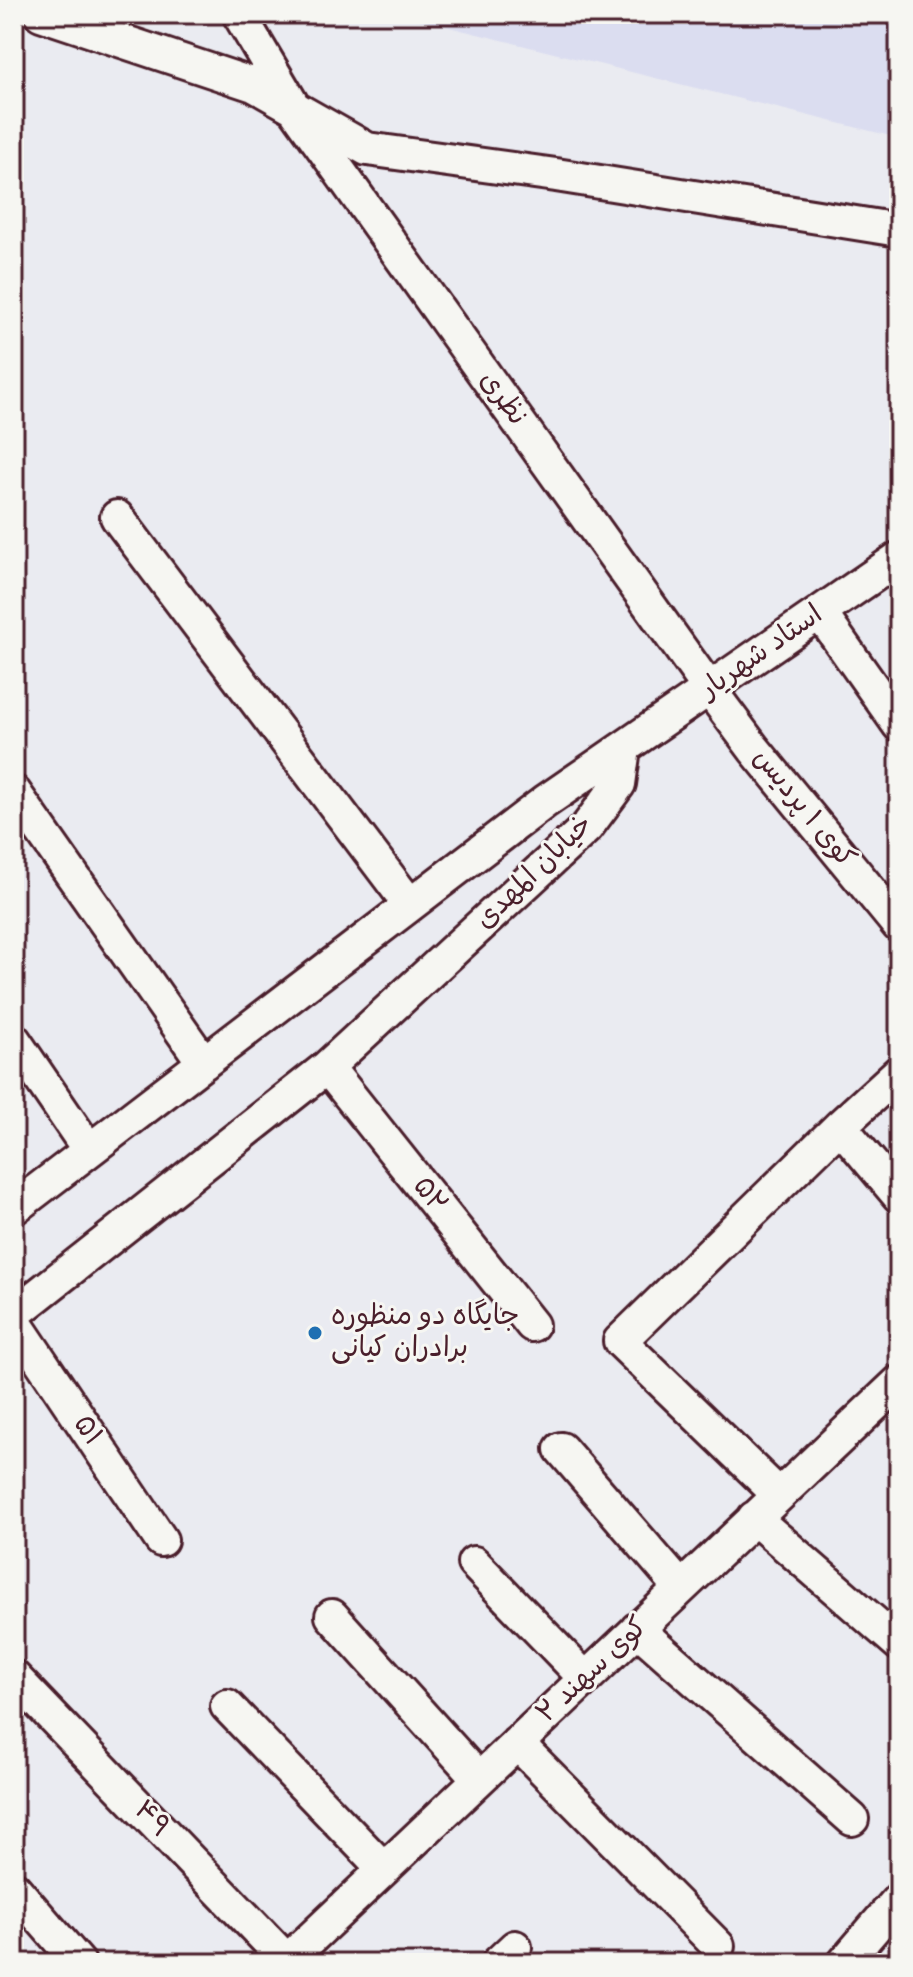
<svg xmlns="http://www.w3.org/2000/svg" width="913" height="1977" font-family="'Indie Flower','Playpen Sans Arabic',sans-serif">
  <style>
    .built { fill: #dbddf0 }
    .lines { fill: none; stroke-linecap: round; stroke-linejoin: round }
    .minor-casing { stroke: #4a1f2b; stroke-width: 38 }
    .minor { stroke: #f6f6f2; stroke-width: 32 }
    .poi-dot { fill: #1f6fb2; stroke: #f6f6f2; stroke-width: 3 }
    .labels { text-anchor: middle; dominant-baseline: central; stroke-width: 6; stroke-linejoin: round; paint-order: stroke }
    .street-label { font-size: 28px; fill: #4a1f2b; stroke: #f6f6f2 }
    .poi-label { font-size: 28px; fill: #4a1f2b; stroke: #f6f6f2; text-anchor: start }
  </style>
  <rect width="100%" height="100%" fill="#eaebf1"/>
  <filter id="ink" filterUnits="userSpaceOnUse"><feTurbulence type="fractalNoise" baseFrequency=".0125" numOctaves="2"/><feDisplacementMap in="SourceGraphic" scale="16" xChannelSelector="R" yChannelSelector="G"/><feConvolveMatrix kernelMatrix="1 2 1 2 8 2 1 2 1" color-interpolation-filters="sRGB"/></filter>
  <g filter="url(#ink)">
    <!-- built -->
    <path class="built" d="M 396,14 L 899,14 L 899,138 Z"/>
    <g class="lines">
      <!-- minor casing -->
      <g class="minor-casing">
        <path id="minor" d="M 41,14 L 254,85 L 367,149 L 556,175 L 899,230
          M 239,14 L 295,109 L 710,690 L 754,749 L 899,926
          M 117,517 L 410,905
          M 820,613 L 899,725
          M 14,792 L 204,1063
          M 14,1040 L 89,1150
          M 327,1067 L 532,1325
          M 899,1072 L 840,1126 L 899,1196
          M 14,1208 L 546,801 L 899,558
          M 14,1314 L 327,1067 L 587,827 L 619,784 L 624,748
          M 14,1321 L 161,1540
          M 561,1449 L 681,1588
          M 779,1495 L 620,1341 L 840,1126
          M 754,1518 L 899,1644
          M 474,1563 L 585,1678
          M 332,1616 L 479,1779
          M 637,1629 L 852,1819
          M 14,1677 L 289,1963
          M 227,1706 L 384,1869
          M 517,1743 L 718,1946
          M 14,1888 L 79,1963
          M 287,1961 L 899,1382
          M 498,1963 L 515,1947
          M 844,1963 L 899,1899"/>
      </g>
      <!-- minor -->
      <use href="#minor" class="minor"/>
    </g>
  </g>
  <!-- markers -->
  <circle class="poi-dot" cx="315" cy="1333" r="8"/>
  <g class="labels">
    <!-- street labels -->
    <g class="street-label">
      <text transform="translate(502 399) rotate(54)">نظری</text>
      <text transform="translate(762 653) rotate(-35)">استاد شهریار</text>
      <text transform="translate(803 809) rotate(51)">کوی ۱ پردیس</text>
      <text transform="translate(535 873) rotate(-44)">خیابان المهدی</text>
      <text transform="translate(429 1196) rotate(52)">۵۲</text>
      <text transform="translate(87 1431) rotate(56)">۵۱</text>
      <text transform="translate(593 1671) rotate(-43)">کوی سهند ۲</text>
      <text transform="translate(151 1820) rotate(46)">۴۹</text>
    </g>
    <!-- poi labels -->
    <g class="poi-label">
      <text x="331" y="1317">جایگاه دو منظوره<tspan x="331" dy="32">برادران کیانی</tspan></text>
    </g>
  </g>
  <!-- margin -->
  <rect width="913" height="1977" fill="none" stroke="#f6f6f2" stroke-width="48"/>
  <rect x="24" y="24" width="865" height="1929" fill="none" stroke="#4a1f2b" stroke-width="3" filter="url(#ink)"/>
</svg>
